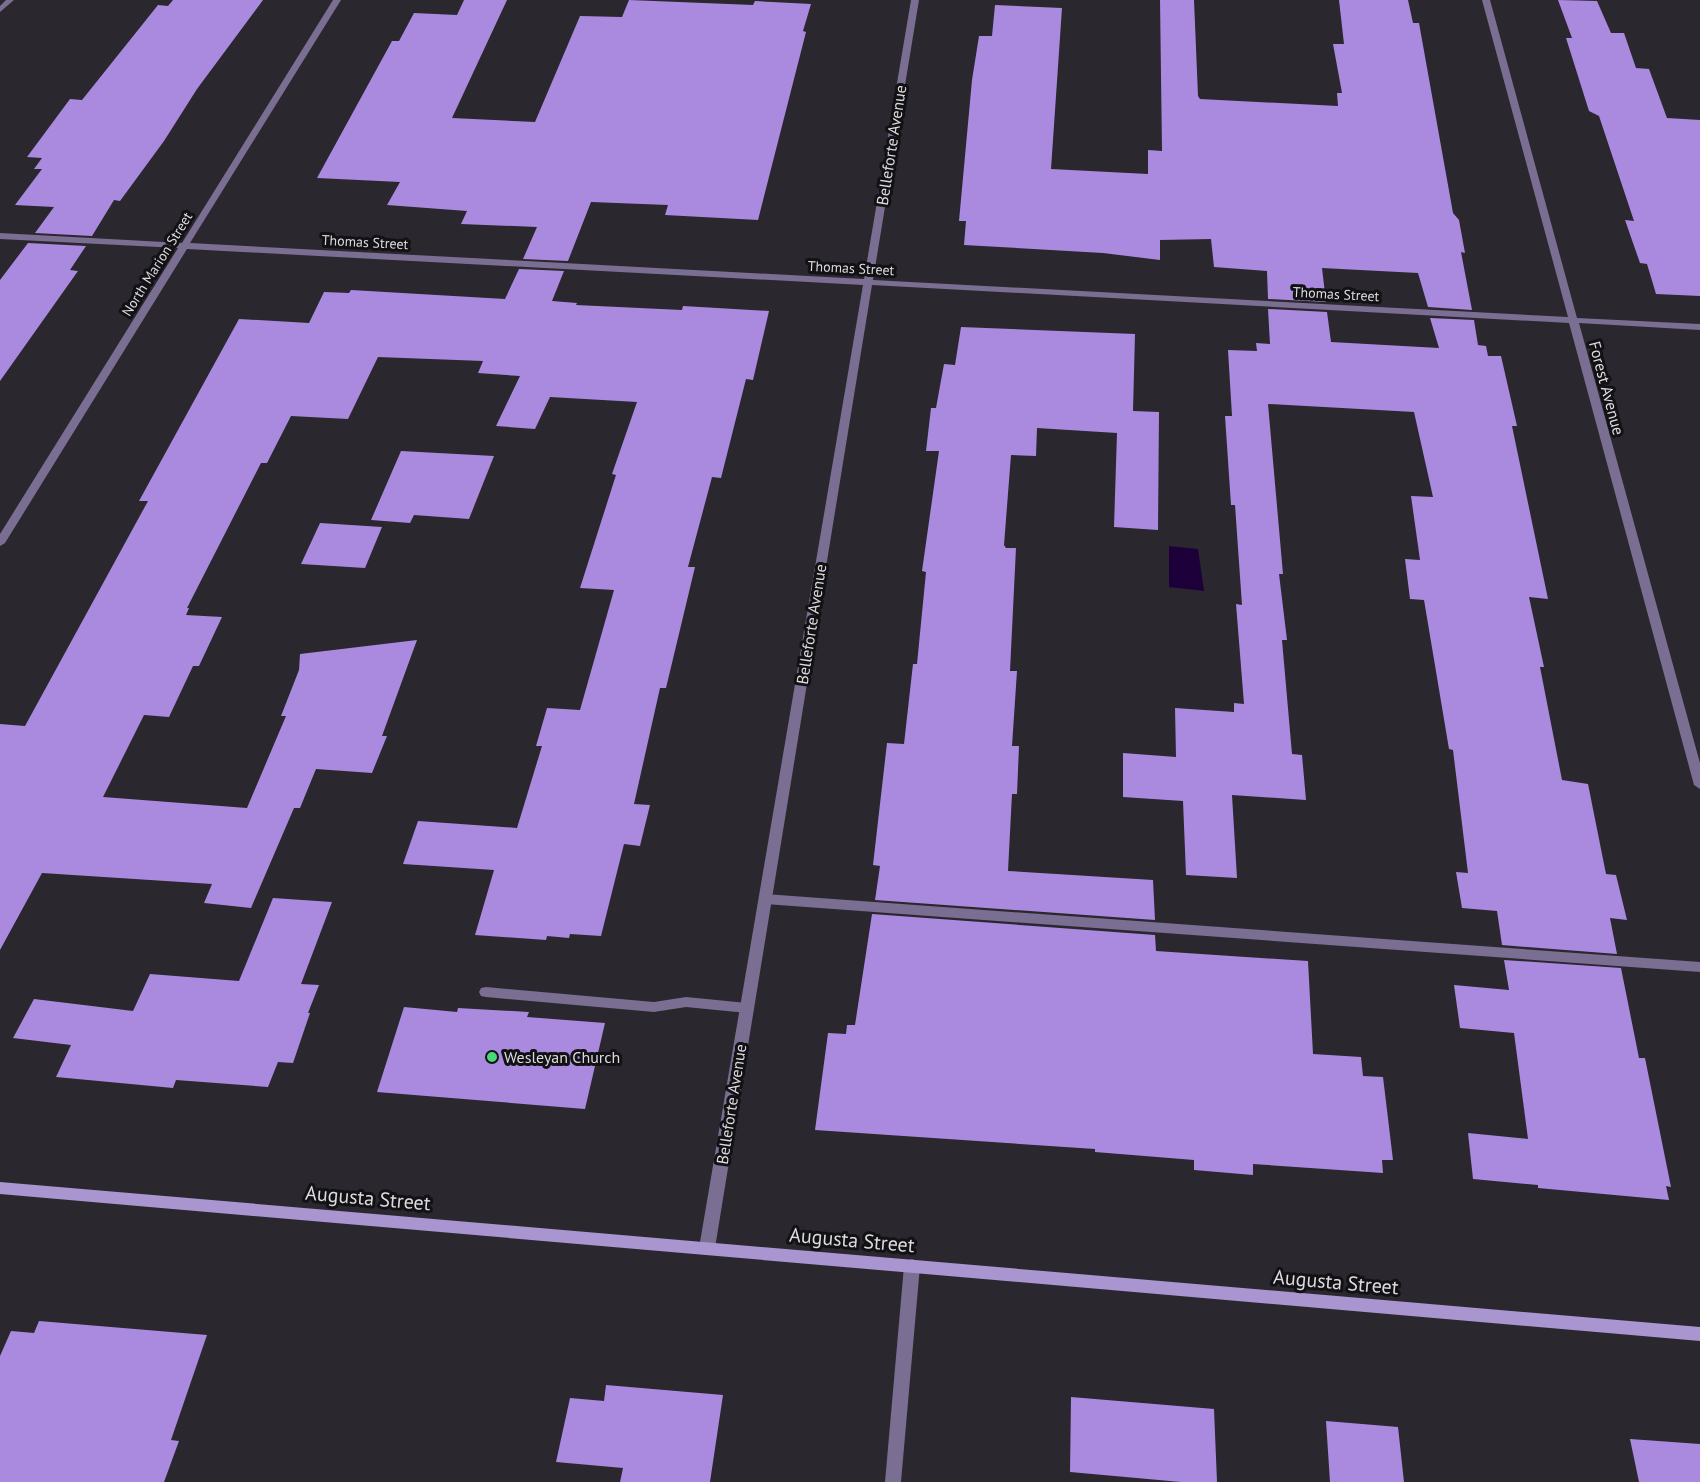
<svg xmlns="http://www.w3.org/2000/svg" width="1700" height="1482" font-family="'PT Sans',sans-serif">
  <style>
    .water { fill: #1d0039 }
    .building { fill: #aa8adf }
    .lines { fill: none; stroke-linecap: round; stroke-linejoin: round }
    .lane { fill: #7a6e92; fill-rule: evenodd }
    .street { fill: #7a6e92; fill-rule: evenodd }
    .secondary { fill: #a995cf; fill-rule: evenodd }
    .poi-dot { fill: #4ad778; stroke: #121114; stroke-width: 2 }
    .labels { text-anchor: middle; dominant-baseline: central; stroke-width: 6; stroke-linejoin: round; paint-order: stroke }
    .far-street-label { font-size: 14px; fill: #dddbe0; stroke: #121114 }
    .street-label { font-size: 16px; fill: #dddbe0; stroke: #121114 }
    .poi-label { font-size: 16px; fill: #dddbe0; stroke: #121114; text-anchor: start }
    .near-street-label { font-size: 20px; fill: #dddbe0; stroke: #121114 }
  </style>
  <rect width="100%" height="100%" fill="#2a272f"/>
  <!-- water -->
  <path class="water" d="M 1169,546 L 1198,549 L 1204,591 L 1169,587 Z"/>
  <!-- building -->
  <path class="building" d="M 173,0 L 263,0 L 197,89 L 164,141 L 120,201 L 114,200 L 92,236 L 35,233 L 54,207 L 15,205 L 42,169 L 34,169 L 42,158 L 27,157 L 70,99 L 82,100 L 158,5 L 168,6 Z
    M 464,0 L 507,0 L 452,118 L 535,122 L 580,16 L 622,17 L 629,0 L 753,5 L 755,1 L 811,4 L 803,31 L 806,32 L 758,220 L 665,215 L 668,205 L 591,202 L 568,261 L 523,259 L 537,227 L 461,224 L 467,211 L 387,205 L 400,182 L 317,178 L 392,41 L 399,41 L 414,13 L 457,15 Z
    M 1160,0 L 1194,0 L 1198,96 L 1200,99 L 1338,106 L 1337,93 L 1342,93 L 1333,44 L 1344,44 L 1339,0 L 1408,0 L 1413,23 L 1419,23 L 1453,213 L 1459,220 L 1465,253 L 1461,252 L 1472,310 L 1428,307 L 1418,273 L 1322,268 L 1326,302 L 1268,299 L 1267,271 L 1214,267 L 1211,239 L 1160,240 L 1160,260 L 1103,253 L 964,245 L 966,221 L 959,221 L 972,80 L 979,36 L 992,36 L 995,5 L 1062,8 L 1051,169 L 1148,174 L 1148,150 L 1162,151 Z
    M 1558,0 L 1597,1 L 1611,33 L 1624,33 L 1636,68 L 1649,69 L 1667,118 L 1700,120 L 1700,296 L 1656,294 L 1647,264 L 1640,263 L 1625,220 L 1634,221 L 1599,116 L 1589,111 L 1566,38 L 1572,38 Z
    M 28,243 L 86,246 L 70,270 L 78,271 L 0,381 L 0,280 Z
    M 519,269 L 564,271 L 552,301 L 577,303 L 576,305 L 682,310 L 683,306 L 769,311 L 753,380 L 746,379 L 721,478 L 712,477 L 688,567 L 695,567 L 666,688 L 660,688 L 634,804 L 650,805 L 640,846 L 624,844 L 601,936 L 570,934 L 569,938 L 547,936 L 546,940 L 475,935 L 494,870 L 403,864 L 418,821 L 517,828 L 542,746 L 536,746 L 547,708 L 580,710 L 614,590 L 580,588 L 616,475 L 612,474 L 637,402 L 550,397 L 535,429 L 496,426 L 520,376 L 478,373 L 483,361 L 378,357 L 348,419 L 291,416 L 267,463 L 261,463 L 187,608 L 189,608 L 186,615 L 222,617 L 199,666 L 193,666 L 169,717 L 144,715 L 103,797 L 247,808 L 286,716 L 281,716 L 299,670 L 300,654 L 417,640 L 382,736 L 387,736 L 372,773 L 316,769 L 300,808 L 294,808 L 251,908 L 204,903 L 212,884 L 42,873 L 0,950 L 0,724 L 25,726 L 148,501 L 139,501 L 239,319 L 309,323 L 324,292 L 349,293 L 351,290 L 505,299 Z
    M 1268,309 L 1327,312 L 1331,342 L 1439,348 L 1430,318 L 1474,320 L 1478,345 L 1486,346 L 1488,356 L 1501,356 L 1517,426 L 1512,426 L 1548,599 L 1529,597 L 1544,667 L 1540,667 L 1562,780 L 1588,784 L 1606,874 L 1616,875 L 1627,920 L 1610,918 L 1617,954 L 1502,945 L 1497,911 L 1462,908 L 1456,872 L 1468,873 L 1453,750 L 1449,749 L 1424,600 L 1410,599 L 1405,559 L 1420,560 L 1411,496 L 1433,497 L 1414,412 L 1268,404 L 1283,574 L 1279,574 L 1287,640 L 1282,640 L 1292,754 L 1302,755 L 1306,800 L 1232,795 L 1237,878 L 1186,875 L 1183,801 L 1123,797 L 1123,753 L 1176,757 L 1175,708 L 1234,712 L 1234,703 L 1244,704 L 1236,604 L 1242,605 L 1235,505 L 1231,505 L 1225,416 L 1232,416 L 1228,350 L 1257,351 L 1256,343 L 1270,344 Z
    M 961,327 L 1135,334 L 1133,411 L 1159,412 L 1158,530 L 1114,527 L 1117,433 L 1037,428 L 1036,456 L 1011,455 L 1004,545 L 1006,548 L 1016,548 L 1010,671 L 1017,671 L 1012,746 L 1019,746 L 1017,794 L 1012,794 L 1008,871 L 1153,880 L 1155,920 L 875,900 L 880,866 L 873,865 L 887,743 L 904,744 L 913,664 L 917,664 L 926,572 L 922,571 L 939,451 L 926,451 L 931,408 L 936,408 L 944,364 L 955,365 Z
    M 401,451 L 494,456 L 469,519 L 414,515 L 410,523 L 371,520 Z
    M 320,523 L 382,527 L 365,568 L 301,564 Z
    M 273,898 L 332,902 L 301,984 L 319,985 L 308,1013 L 310,1013 L 293,1063 L 278,1062 L 268,1087 L 176,1080 L 173,1088 L 56,1077 L 71,1045 L 13,1038 L 34,999 L 133,1011 L 150,974 L 239,981 Z
    M 872,914 L 1155,935 L 1156,951 L 1308,961 L 1313,1054 L 1361,1057 L 1363,1076 L 1383,1077 L 1393,1160 L 1382,1160 L 1383,1173 L 1253,1164 L 1253,1175 L 1194,1170 L 1194,1160 L 1095,1152 L 1095,1149 L 815,1130 L 828,1033 L 846,1034 L 847,1025 L 855,1025 Z
    M 1504,960 L 1621,968 L 1639,1058 L 1645,1058 L 1671,1187 L 1666,1186 L 1669,1200 L 1538,1188 L 1538,1185 L 1473,1179 L 1468,1133 L 1528,1139 L 1514,1033 L 1460,1028 L 1454,985 L 1509,990 Z
    M 404,1007 L 457,1012 L 458,1008 L 529,1012 L 527,1017 L 605,1023 L 585,1109 L 377,1092 Z
    M 39,1321 L 207,1335 L 171,1440 L 179,1441 L 164,1482 L 0,1482 L 0,1356 L 11,1331 L 34,1333 Z
    M 606,1385 L 723,1395 L 710,1482 L 620,1482 L 623,1468 L 556,1462 L 570,1398 L 604,1401 Z
    M 1071,1397 L 1214,1409 L 1217,1482 L 1181,1482 L 1070,1472 Z
    M 1326,1421 L 1398,1427 L 1404,1482 L 1330,1482 Z
    M 1630,1439 L 1700,1444 L 1700,1482 L 1639,1482 Z"/>
  <g class="lines">
    <!-- lane -->
    <path class="lane" d="M 6,0 L 14,0 L 0,12 L 0,6 Z
      M 765,894 L 1700,962 L 1700,972 L 765,904 L 760,902 L 759,899 L 760,896 Z
      M 486,987 L 654,1002 L 686,997 L 747,1003 L 752,1004 L 754,1008 L 752,1012 L 747,1013 L 686,1007 L 654,1012 L 486,997 L 481,996 L 479,992 L 481,988 Z"/>
    <!-- street -->
    <path class="street" d="M 333,0 L 341,0 L 190,243 L 864,279 L 911,0 L 919,0 L 873,280 L 1568,317 L 1482,0 L 1490,0 L 1577,318 L 1700,324 L 1700,330 L 1579,323 L 1700,763 L 1700,789 L 1694,785 L 1569,323 L 872,285 L 715,1248 L 712,1253 L 707,1255 L 702,1253 L 699,1248 L 863,285 L 187,249 L 5,543 L 0,546 L 0,534 L 178,248 L 0,239 L 0,233 L 182,243 Z
      M 912,1259 L 917,1261 L 920,1266 L 901,1482 L 885,1482 L 904,1266 L 907,1261 Z"/>
    <!-- secondary -->
    <path class="secondary" d="M 0,1182 L 1700,1327 L 1700,1341 L 0,1194 Z"/>
  </g>
  <!-- markers -->
  <circle class="poi-dot" cx="492" cy="1057" r="6"/>
  <g class="labels">
    <!-- far-street labels -->
    <g class="far-street-label">
      <text transform="translate(365 242) rotate(3)">Thomas Street</text>
      <text transform="translate(157 264) rotate(-58)">North Marion Street</text>
      <text transform="translate(851 268) rotate(3)">Thomas Street</text>
      <text transform="translate(1336 294) rotate(3)">Thomas Street</text>
    </g>
    <!-- street labels -->
    <g class="street-label">
      <text transform="translate(891 145) rotate(-81)">Belleforte Avenue</text>
      <text transform="translate(1607 388) rotate(75)">Forest Avenue</text>
      <text transform="translate(811 624) rotate(-81)">Belleforte Avenue</text>
      <text transform="translate(731 1104) rotate(-81)">Belleforte Avenue</text>
    </g>
    <!-- poi labels -->
    <g class="poi-label">
      <text x="504" y="1057">Wesleyan Church</text>
    </g>
    <!-- near-street labels -->
    <g class="near-street-label">
      <text transform="translate(368 1198) rotate(5)">Augusta Street</text>
      <text transform="translate(852 1240) rotate(5)">Augusta Street</text>
      <text transform="translate(1336 1282) rotate(5)">Augusta Street</text>
    </g>
  </g>
</svg>
